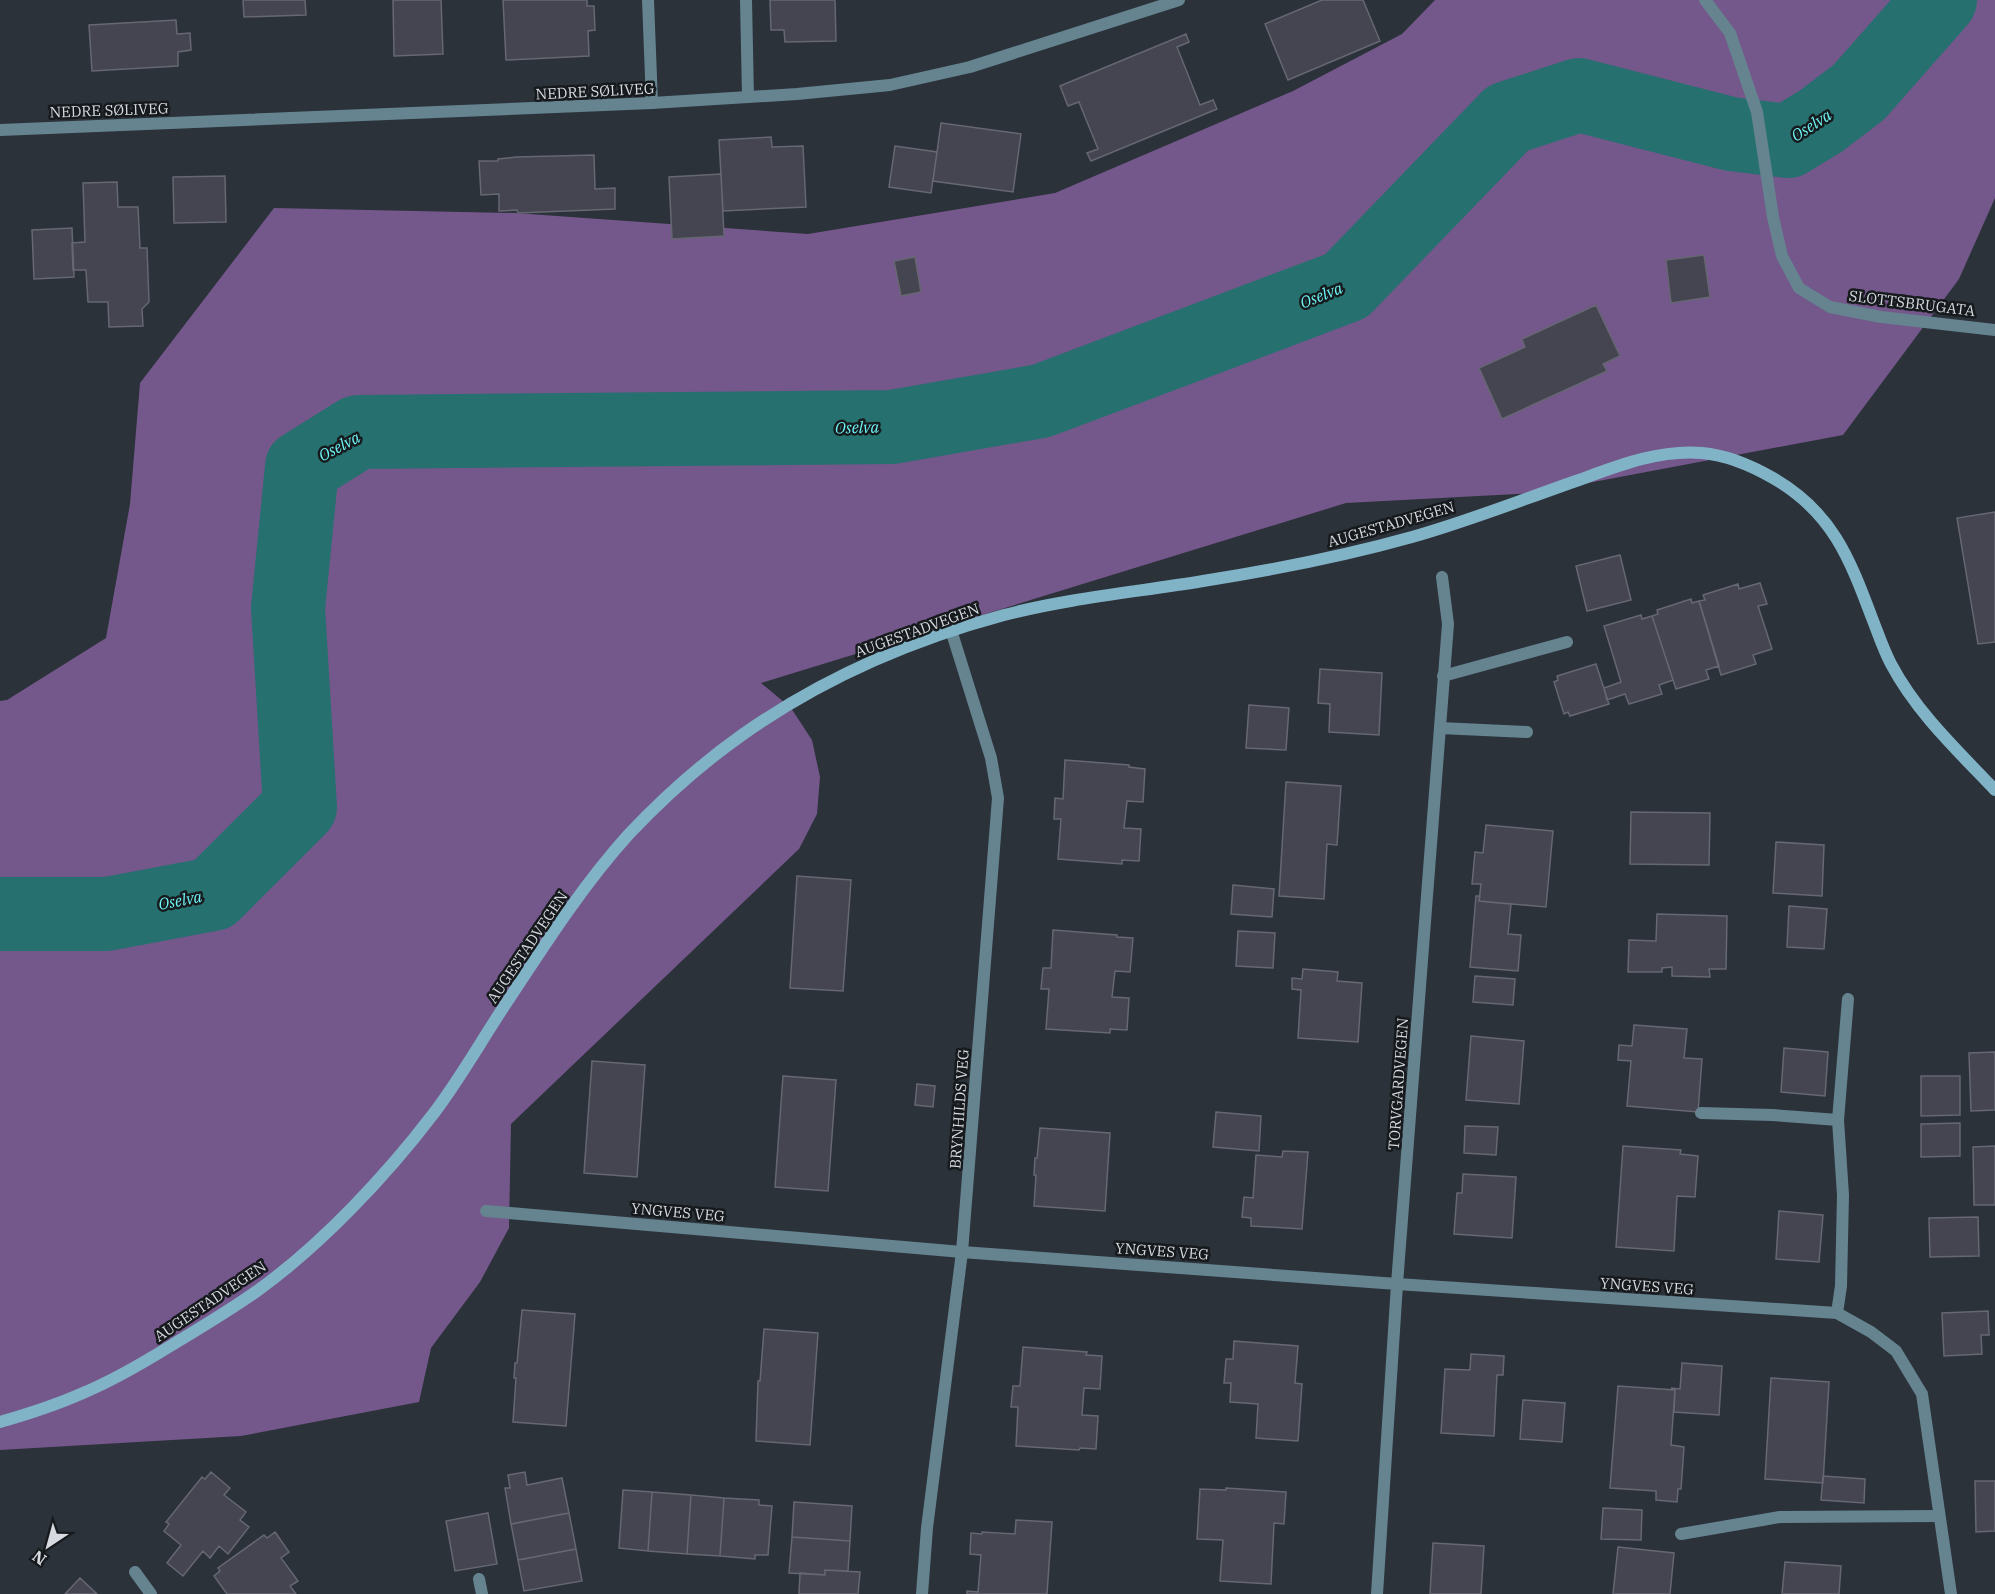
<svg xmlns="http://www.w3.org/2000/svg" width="1995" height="1594" font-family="'IBM Plex Serif',serif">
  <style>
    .forest { fill: #74578b }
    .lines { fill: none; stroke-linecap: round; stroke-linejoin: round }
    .river { stroke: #277070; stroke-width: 74 }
    .building { fill: #444550; stroke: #666773; stroke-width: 1.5 }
    .service { stroke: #658490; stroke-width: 12 }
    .minor { stroke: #658490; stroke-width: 12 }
    .secondary { stroke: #81b3c6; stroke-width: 12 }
    .labels { text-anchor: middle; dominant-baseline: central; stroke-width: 5; stroke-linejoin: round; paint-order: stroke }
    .street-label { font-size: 15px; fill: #d7dbe1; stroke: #161a1d }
    .water-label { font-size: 16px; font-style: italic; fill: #6ef5f6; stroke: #161a1d }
  </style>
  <rect width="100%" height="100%" fill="#2b323a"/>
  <!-- forest -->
  <path class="forest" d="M 1435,0 L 1995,0 L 1995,198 L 1959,279 L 1843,435 L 1535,493 L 1346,503 L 761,683 L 791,708 L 812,740 L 820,777 L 817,814 L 799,849 L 511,1124 L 509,1228 L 480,1282 L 431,1348 L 419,1402 L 241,1436 L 0,1450 L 0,701 L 7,700 L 106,638 L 130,504 L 140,383 L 274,208 L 515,213 L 808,234 L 1055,193 L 1293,91 L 1402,34 Z"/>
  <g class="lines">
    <!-- river -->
    <path class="river" d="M 0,914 L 107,914 L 213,894 L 300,807 L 288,608 L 302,467 L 358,432 L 892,427 L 1041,401 L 1346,286 L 1508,118 L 1579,95 L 1731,134 L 1788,141 L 1821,121 L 1859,92 L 1940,0"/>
  </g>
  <!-- building -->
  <path class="building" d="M 243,0 L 305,0 L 306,15 L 244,17 Z
    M 393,0 L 441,0 L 443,54 L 394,56 Z
    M 503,0 L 587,0 L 587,6 L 594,6 L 595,30 L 588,31 L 589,56 L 506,60 Z
    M 770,0 L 835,0 L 836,41 L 785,42 L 784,30 L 771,30 Z
    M 1322,0 L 1363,0 L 1380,41 L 1288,80 L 1265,24 Z
    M 176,20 L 177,34 L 190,33 L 191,50 L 178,52 L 178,66 L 92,71 L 89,25 Z
    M 1186,34 L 1189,42 L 1177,47 L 1200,105 L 1213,100 L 1217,109 L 1091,161 L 1087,153 L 1098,149 L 1079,102 L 1068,106 L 1060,86 Z
    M 941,123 L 1021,134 L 1013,192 L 933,181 Z
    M 771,137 L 772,147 L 803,146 L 806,207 L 723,211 L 719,140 Z
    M 895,146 L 937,152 L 931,193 L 889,187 Z
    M 594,155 L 595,189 L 615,188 L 615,209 L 518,213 L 517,210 L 499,211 L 499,194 L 481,195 L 479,161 L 498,161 L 498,159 L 516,157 Z
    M 721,174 L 724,236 L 672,239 L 669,177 Z
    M 225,176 L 226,222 L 174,223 L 173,177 Z
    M 117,182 L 118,207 L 138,207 L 140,248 L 147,248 L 149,302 L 142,309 L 143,326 L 109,327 L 108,302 L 88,302 L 86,270 L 73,270 L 72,243 L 85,242 L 83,183 Z
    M 72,228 L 74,277 L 34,279 L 32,230 Z
    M 1704,255 L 1710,297 L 1671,303 L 1666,260 Z
    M 915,257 L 921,292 L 901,296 L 894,261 Z
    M 1596,305 L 1620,356 L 1603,364 L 1607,371 L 1502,419 L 1479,368 L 1525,347 L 1522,339 Z
    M 1995,512 L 1995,642 L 1978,644 L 1957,518 Z
    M 1620,555 L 1631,600 L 1587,611 L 1576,566 Z
    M 1760,583 L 1767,604 L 1758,606 L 1772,649 L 1753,655 L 1756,664 L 1721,675 L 1699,601 L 1705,600 L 1703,595 L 1738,584 L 1739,589 Z
    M 1691,599 L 1692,603 L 1699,601 L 1719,666 L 1706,670 L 1709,679 L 1676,689 L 1652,616 L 1658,614 L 1657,610 Z
    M 1641,615 L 1642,619 L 1652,616 L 1673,680 L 1659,685 L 1662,694 L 1629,704 L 1625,694 L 1607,700 L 1604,688 L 1621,682 L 1604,626 Z
    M 1596,664 L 1609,704 L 1570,716 L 1568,712 L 1564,714 L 1554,682 L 1558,680 L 1557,676 Z
    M 1320,669 L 1382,673 L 1379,735 L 1329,732 L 1330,704 L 1318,703 Z
    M 1249,705 L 1289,708 L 1286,750 L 1246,748 Z
    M 1065,760 L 1129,765 L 1129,767 L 1145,769 L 1143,802 L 1127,801 L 1124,828 L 1141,829 L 1139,861 L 1122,860 L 1122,864 L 1058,859 L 1061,819 L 1054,819 L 1055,798 L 1063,799 Z
    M 1286,782 L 1341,786 L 1337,845 L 1327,844 L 1324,899 L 1279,896 Z
    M 1631,812 L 1710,813 L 1709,865 L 1630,864 Z
    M 1486,825 L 1553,831 L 1546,907 L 1479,901 L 1481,884 L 1472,884 L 1475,852 L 1483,853 Z
    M 1776,842 L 1824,845 L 1822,896 L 1773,893 Z
    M 797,876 L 851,880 L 843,991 L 790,988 Z
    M 1233,885 L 1274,889 L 1272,917 L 1231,914 Z
    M 1476,896 L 1480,896 L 1479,901 L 1511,904 L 1508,934 L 1521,935 L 1518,971 L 1470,967 Z
    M 1789,906 L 1827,909 L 1824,949 L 1787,947 Z
    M 1657,914 L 1727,916 L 1726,969 L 1709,969 L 1710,977 L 1672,976 L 1672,967 L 1662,968 L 1662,972 L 1628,972 L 1629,940 L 1656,941 Z
    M 1053,930 L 1117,935 L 1117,937 L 1133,938 L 1130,972 L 1115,971 L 1112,997 L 1129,998 L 1127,1030 L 1110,1029 L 1110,1033 L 1046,1029 L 1049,989 L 1041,989 L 1043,968 L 1051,968 Z
    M 1238,931 L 1275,933 L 1273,968 L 1236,966 Z
    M 1303,969 L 1338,972 L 1337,981 L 1362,983 L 1358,1042 L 1298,1038 L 1301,990 L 1292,989 L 1292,978 L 1302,979 Z
    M 1475,976 L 1515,979 L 1513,1005 L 1473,1002 Z
    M 1634,1025 L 1687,1029 L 1684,1058 L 1702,1059 L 1698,1112 L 1627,1106 L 1631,1061 L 1618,1060 L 1619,1045 L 1632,1046 Z
    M 1471,1036 L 1524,1041 L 1519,1104 L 1466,1100 Z
    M 1784,1048 L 1828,1052 L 1825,1096 L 1781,1092 Z
    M 1995,1052 L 1995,1110 L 1971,1111 L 1969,1053 Z
    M 592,1061 L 645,1065 L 637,1177 L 584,1173 Z
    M 783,1076 L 836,1080 L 828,1191 L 775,1187 Z
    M 1921,1076 L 1960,1076 L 1960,1115 L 1921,1116 Z
    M 917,1084 L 935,1086 L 933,1107 L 915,1105 Z
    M 1216,1112 L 1261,1116 L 1259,1151 L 1213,1147 Z
    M 1960,1123 L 1960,1156 L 1921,1157 L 1921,1124 Z
    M 1465,1126 L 1498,1127 L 1496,1155 L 1464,1153 Z
    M 1040,1128 L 1110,1133 L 1105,1211 L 1034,1206 L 1036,1175 L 1034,1175 L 1035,1158 L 1037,1158 Z
    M 1623,1146 L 1681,1150 L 1680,1154 L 1698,1156 L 1695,1197 L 1677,1196 L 1674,1251 L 1616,1247 Z
    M 1995,1146 L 1995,1205 L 1974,1205 L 1973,1147 Z
    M 1283,1151 L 1308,1152 L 1302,1229 L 1251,1226 L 1251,1218 L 1242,1217 L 1244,1197 L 1253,1198 L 1256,1155 L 1282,1157 Z
    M 1463,1174 L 1516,1177 L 1512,1238 L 1454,1234 L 1457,1193 L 1462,1193 Z
    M 1779,1211 L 1823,1215 L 1819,1262 L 1776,1259 Z
    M 1978,1217 L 1979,1256 L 1930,1257 L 1929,1218 Z
    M 522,1310 L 575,1314 L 566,1426 L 513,1422 L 516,1378 L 514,1378 L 515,1363 L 517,1363 Z
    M 1988,1311 L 1989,1335 L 1981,1335 L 1982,1354 L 1944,1356 L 1942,1313 Z
    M 764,1329 L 818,1333 L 810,1445 L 756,1441 L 758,1381 L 760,1381 Z
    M 1234,1341 L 1298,1346 L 1295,1383 L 1302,1384 L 1298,1441 L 1256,1438 L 1258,1404 L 1230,1402 L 1231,1383 L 1224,1383 L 1226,1359 L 1233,1359 Z
    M 1023,1347 L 1087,1352 L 1086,1355 L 1102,1356 L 1100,1389 L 1084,1388 L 1082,1415 L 1098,1416 L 1096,1449 L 1080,1448 L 1079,1450 L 1016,1446 L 1018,1407 L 1011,1407 L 1013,1386 L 1020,1386 Z
    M 1471,1354 L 1504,1356 L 1503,1375 L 1497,1375 L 1494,1436 L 1441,1433 L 1445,1369 L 1470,1370 Z
    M 1682,1363 L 1722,1366 L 1719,1415 L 1674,1412 L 1675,1390 L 1671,1388 L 1680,1389 Z
    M 1771,1378 L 1829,1382 L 1823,1483 L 1765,1479 Z
    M 1618,1386 L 1675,1390 L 1671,1445 L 1684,1447 L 1681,1489 L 1678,1489 L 1677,1502 L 1656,1500 L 1656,1491 L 1610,1488 Z
    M 1523,1400 L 1565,1403 L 1562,1442 L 1520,1439 Z
    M 211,1472 L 230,1488 L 224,1495 L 246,1512 L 240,1520 L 249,1527 L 228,1554 L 219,1546 L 210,1558 L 203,1551 L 183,1576 L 167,1563 L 181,1545 L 164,1531 L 169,1524 L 166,1522 L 202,1477 L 205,1479 Z
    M 525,1472 L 527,1485 L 562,1478 L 569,1513 L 511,1524 L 505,1488 L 510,1488 L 508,1475 Z
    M 1823,1476 L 1865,1479 L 1864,1503 L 1821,1500 Z
    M 1975,1481 L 1995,1481 L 1995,1531 L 1976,1532 Z
    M 1226,1488 L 1286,1492 L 1284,1524 L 1274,1523 L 1271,1584 L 1220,1581 L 1223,1540 L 1197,1539 L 1200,1489 L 1226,1490 Z
    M 623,1490 L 652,1492 L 648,1551 L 619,1548 Z
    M 652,1492 L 691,1495 L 687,1554 L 648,1551 Z
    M 691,1495 L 724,1498 L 720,1556 L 687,1554 Z
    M 724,1498 L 759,1500 L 759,1505 L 772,1506 L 768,1555 L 755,1555 L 755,1559 L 720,1556 Z
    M 794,1502 L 852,1506 L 850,1541 L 792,1537 Z
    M 1603,1508 L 1642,1510 L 1641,1540 L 1601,1539 Z
    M 488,1513 L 497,1564 L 455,1571 L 446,1521 Z
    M 569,1513 L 576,1549 L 518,1560 L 511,1524 Z
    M 1016,1520 L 1052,1522 L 1047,1594 L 967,1594 L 967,1591 L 978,1592 L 981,1555 L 970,1554 L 971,1533 L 982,1534 L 982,1532 L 1015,1534 Z
    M 275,1532 L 289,1552 L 281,1558 L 298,1581 L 290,1586 L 296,1594 L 227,1594 L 214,1576 L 220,1571 L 218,1568 L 264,1535 L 267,1538 Z
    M 792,1537 L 850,1541 L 848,1571 L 825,1570 L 825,1575 L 789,1573 Z
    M 1433,1543 L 1484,1546 L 1481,1594 L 1430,1594 Z
    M 1618,1547 L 1674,1553 L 1670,1594 L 1613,1594 Z
    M 576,1549 L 582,1581 L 524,1591 L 518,1560 Z
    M 1785,1562 L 1841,1566 L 1839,1594 L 1782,1594 Z
    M 825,1570 L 860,1572 L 858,1594 L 799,1594 L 800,1573 L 825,1575 Z
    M 80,1578 L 97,1594 L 65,1594 Z"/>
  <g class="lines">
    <!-- service -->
    <path class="service" d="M 648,0 L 652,103
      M 746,0 L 748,97
      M 1443,676 L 1567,642
      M 1440,728 L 1527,732
      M 1701,1113 L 1772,1115 L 1838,1120
      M 1681,1534 L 1780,1517 L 1939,1516
      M 135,1572 L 151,1594"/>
    <!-- minor -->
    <path class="minor" d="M 1705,0 L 1730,33 L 1757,112 L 1773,217 L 1782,256 L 1799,288 L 1830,307 L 1881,317 L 1995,330
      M 0,130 L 652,103 L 797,94 L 890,85 L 970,67 L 1179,0
      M 486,1211 L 962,1252 L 1397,1284 L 1837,1313 L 1871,1332 L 1896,1351 L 1922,1394 L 1951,1594
      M 1837,1313 L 1841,1286 L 1843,1195 L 1838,1120 L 1848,999
      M 479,1579 L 482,1594
      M 922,1594 L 927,1528 L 962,1252 L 998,798 L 991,758 L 951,630
      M 1377,1594 L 1397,1284 L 1448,624 L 1442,577"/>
    <!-- secondary -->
    <path class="secondary" d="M 0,1422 C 28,1414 56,1405 83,1393 C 114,1380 143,1363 172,1345 C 200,1328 229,1311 257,1291 C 321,1245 386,1176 434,1113 C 459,1080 480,1043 503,1008 C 542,949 581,887 629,834 C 663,798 701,764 742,735 C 821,679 911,640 1004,615 C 1070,598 1137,592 1203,581 C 1273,570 1344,556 1412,537 C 1469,521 1524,499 1579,480 C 1617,466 1660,449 1702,453 C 1726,455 1752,466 1773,478 C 1832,512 1849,557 1872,618 C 1878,633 1883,649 1891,664 C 1917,713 1957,750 1995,790"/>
  </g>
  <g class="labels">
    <!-- street labels -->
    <g class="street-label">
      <text transform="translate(595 91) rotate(-3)">NEDRE SØLIVEG</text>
      <text transform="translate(109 110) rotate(-2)">NEDRE SØLIVEG</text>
      <text transform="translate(1912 303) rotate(7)">SLOTTSBRUGATA</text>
      <text transform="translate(1391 524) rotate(-16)">AUGESTADVEGEN</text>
      <text transform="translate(917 630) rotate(-20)">AUGESTADVEGEN</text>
      <text transform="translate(527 947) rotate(-56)">AUGESTADVEGEN</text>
      <text transform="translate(1398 1084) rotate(-86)">TORVGARDVEGEN</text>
      <text transform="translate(959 1109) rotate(-86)">BRYNHILDS VEG</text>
      <text transform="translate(678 1212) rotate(5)">YNGVES VEG</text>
      <text transform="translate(1162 1251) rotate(4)">YNGVES VEG</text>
      <text transform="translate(1647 1286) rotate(4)">YNGVES VEG</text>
      <text transform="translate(210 1301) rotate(-34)">AUGESTADVEGEN</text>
    </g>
    <!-- water labels -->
    <g class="water-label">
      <text transform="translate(1811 125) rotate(-33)">Oselva</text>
      <text transform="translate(1321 295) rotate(-22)">Oselva</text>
      <text transform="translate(857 427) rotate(-1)">Oselva</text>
      <text transform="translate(339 446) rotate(-28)">Oselva</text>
      <text transform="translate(180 900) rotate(-11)">Oselva</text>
    </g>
  </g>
  <!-- north arrow -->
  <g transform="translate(48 1546) rotate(216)" stroke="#161a1d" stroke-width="4.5" paint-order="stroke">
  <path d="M0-4.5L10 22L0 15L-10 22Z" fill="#d7dbe1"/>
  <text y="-9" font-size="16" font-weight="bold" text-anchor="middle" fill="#d7dbe1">N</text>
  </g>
</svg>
